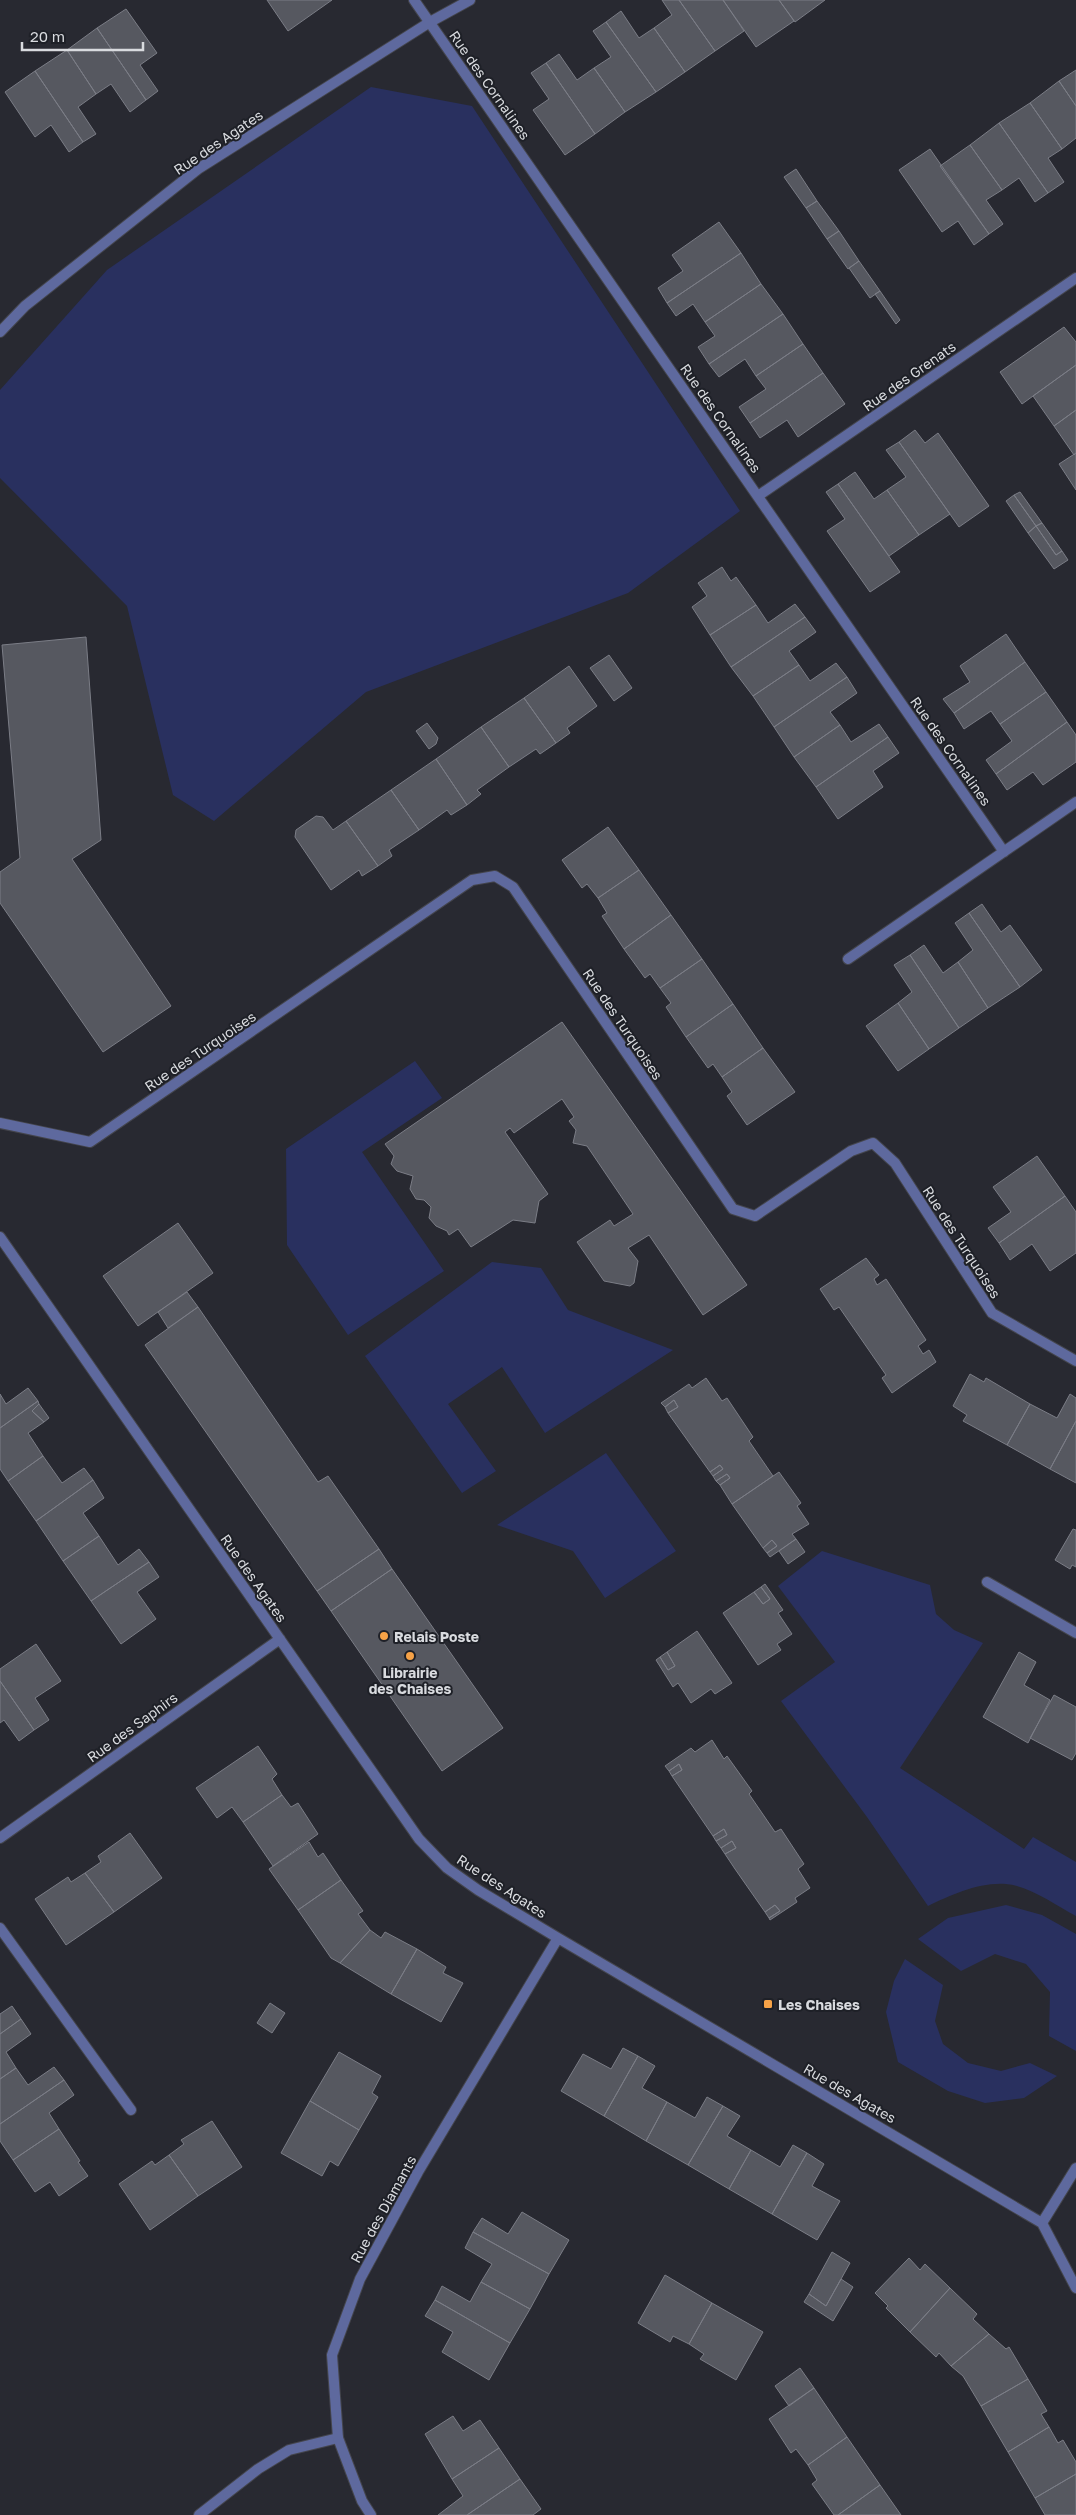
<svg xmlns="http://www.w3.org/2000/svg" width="1076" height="2515" font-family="'Golos Text',sans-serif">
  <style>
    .green { fill: #29305f }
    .building { fill: #565860; stroke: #7b7d86 }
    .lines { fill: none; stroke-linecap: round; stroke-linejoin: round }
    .service-casing { stroke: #44454d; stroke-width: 12 }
    .minor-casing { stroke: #44454d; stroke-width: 12 }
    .service { stroke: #5e699e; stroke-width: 10 }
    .minor { stroke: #5e699e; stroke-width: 10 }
    .poi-dot { fill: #f6a247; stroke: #1e2027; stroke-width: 2 }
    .labels { text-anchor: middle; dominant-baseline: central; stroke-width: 4; stroke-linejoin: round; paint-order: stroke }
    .street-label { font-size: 14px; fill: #d9dbdf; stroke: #1e2027 }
    .poi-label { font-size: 14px; font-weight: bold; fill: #d9dbdf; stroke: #1e2027; text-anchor: start }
  </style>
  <rect width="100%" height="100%" fill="#282931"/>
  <!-- green -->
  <path class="green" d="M 371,87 L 472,106 L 740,511 L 628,593 L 366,692 L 214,821 L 173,795 L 127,606 L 0,478 L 0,390 L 107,270 Z
    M 415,1061 L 442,1098 L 362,1152 L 444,1271 L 348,1335 L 287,1245 L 286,1149 Z
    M 492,1262 L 541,1268 L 568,1310 L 673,1350 L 545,1433 L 502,1367 L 448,1404 L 496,1471 L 462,1493 L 365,1356 Z
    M 606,1453 L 676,1551 L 605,1598 L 573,1551 L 497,1525 Z
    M 822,1551 L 930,1585 L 936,1614 L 954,1630 L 983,1643 L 900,1768 L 1024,1849 L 1033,1837 L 1076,1862 L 1076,1916 C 1055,1905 1030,1886 1006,1884 C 979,1882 951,1895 928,1906 L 867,1817 L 781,1701 L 835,1662 L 778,1586 Z
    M 1006,1905 L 1042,1915 L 1076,1934 L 1076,2051 L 1049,2036 L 1050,1992 L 1026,1964 L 995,1954 L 961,1971 L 918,1939 L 948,1918 Z
    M 905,1959 L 943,1985 L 935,2021 L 943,2044 L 968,2063 L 1001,2071 L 1030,2063 L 1057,2076 L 1024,2098 L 985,2103 L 948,2091 L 898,2062 L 886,2012 L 894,1981 Z"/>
  <!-- building -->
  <path class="building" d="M 267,0 L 332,0 L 288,31 Z
    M 662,0 L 679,0 L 715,51 L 685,72 L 654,28 L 672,15 Z
    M 679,0 L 723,0 L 744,31 L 715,51 Z
    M 723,0 L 779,0 L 794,21 L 756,47 Z
    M 779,0 L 825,0 L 795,22 Z
    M 126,9 L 157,53 L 140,65 L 158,91 L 146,100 L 97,28 Z
    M 621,11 L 639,38 L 654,28 L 685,72 L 656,92 L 606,22 Z
    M 606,22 L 656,92 L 625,112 L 594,68 L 611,57 L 593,31 Z
    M 97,28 L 146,100 L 130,112 L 111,84 L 96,94 L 67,50 Z
    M 67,50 L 96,94 L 78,107 L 96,134 L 83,142 L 35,71 Z
    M 559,54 L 577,80 L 594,68 L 625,112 L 595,134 L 546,63 Z
    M 546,63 L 595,134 L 565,155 L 533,110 L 549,99 L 531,73 Z
    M 1076,70 L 1076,106 L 1059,81 Z
    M 35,71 L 83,142 L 69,152 L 51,125 L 35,137 L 5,92 Z
    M 1059,81 L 1076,106 L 1076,138 L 1062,149 L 1030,103 Z
    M 1030,103 L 1062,149 L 1048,158 L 1064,182 L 1048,193 L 999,123 Z
    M 999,123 L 1048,193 L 1035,202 L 1019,178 L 1002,190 L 970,145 Z
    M 970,145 L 1002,190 L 986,200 L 1003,224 L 989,234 L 940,166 Z
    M 930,149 L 989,234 L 974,245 L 958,221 L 942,232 L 899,170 Z
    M 796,169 L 817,201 L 806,208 L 784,177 Z
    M 817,201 L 839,231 L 827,239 L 806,208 Z
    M 719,222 L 741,253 L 667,303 L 658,288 L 683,271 L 672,255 Z
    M 839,231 L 859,261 L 848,269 L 827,239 Z
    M 741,253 L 761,284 L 705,322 L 693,304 L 676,316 L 667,303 Z
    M 859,261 L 880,291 L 870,298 L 849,268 Z
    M 761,284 L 783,314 L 709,364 L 698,347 L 715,336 L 705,322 Z
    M 880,291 L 900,320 L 896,324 L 875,294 Z
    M 783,314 L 803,344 L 756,376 L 745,359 L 719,377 L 709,364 Z
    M 1064,327 L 1076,342 L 1076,365 L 1022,404 L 1000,372 Z
    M 803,344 L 823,373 L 750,423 L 739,407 L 766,389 L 756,376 Z
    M 1076,365 L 1076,410 L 1054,426 L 1033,396 Z
    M 823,373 L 845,404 L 798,437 L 787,420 L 760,438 L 750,423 Z
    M 1076,410 L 1076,453 L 1074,455 L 1054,426 Z
    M 915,430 L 925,443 L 938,433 L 989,506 L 959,527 L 899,442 Z
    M 899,442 L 950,514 L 919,535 L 887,490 L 906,477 L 886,450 Z
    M 1076,453 L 1076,490 L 1059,464 Z
    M 855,472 L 874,499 L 887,490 L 919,535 L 889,556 L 838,484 Z
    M 838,484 L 900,572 L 870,592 L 827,531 L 845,519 L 826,492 Z
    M 1020,492 L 1042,523 L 1036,526 L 1014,495 Z
    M 1014,495 L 1036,526 L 1028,533 L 1006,501 Z
    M 1042,523 L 1062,551 L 1056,555 L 1036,526 Z
    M 1036,526 L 1056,555 L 1062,551 L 1068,560 L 1054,569 L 1028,533 Z
    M 722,567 L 731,581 L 736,577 L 756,605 L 710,635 L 692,607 L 707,596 L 698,583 Z
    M 795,604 L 805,617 L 731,667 L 710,635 L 756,605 L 768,623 Z
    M 805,617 L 816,632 L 789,651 L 799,665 L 753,696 L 731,667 Z
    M 1006,634 L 1025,662 L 954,713 L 943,699 L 970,682 L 960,666 Z
    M 86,637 L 101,840 L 72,859 L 171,1006 L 103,1052 L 0,903 L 0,872 L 20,858 L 2,645 Z
    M 609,655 L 632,688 L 614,701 L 590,668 Z
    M 1025,662 L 1046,692 L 1000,724 L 991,711 L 964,729 L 954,713 Z
    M 836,663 L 847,677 L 774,727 L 753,696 L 799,665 L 810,681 Z
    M 569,666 L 597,706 L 567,728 L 570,733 L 556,743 L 524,698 Z
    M 847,677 L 857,693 L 830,712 L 840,725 L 794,757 L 774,727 Z
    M 1046,692 L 1067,722 L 996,774 L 986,760 L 1012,741 L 1000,724 Z
    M 524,698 L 556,743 L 540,754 L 536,749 L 509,767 L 481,727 Z
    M 1067,722 L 1076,735 L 1076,762 L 1043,785 L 1033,772 L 1007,790 L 996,774 Z
    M 427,723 L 438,738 L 436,744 L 429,749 L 416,731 Z
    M 879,724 L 888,737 L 816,787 L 794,757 L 840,725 L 851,742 Z
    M 481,727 L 509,767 L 477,790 L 481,794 L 467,805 L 436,759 Z
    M 888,737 L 899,753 L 873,771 L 883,787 L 838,819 L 816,787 Z
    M 436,759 L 467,805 L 451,815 L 447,810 L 419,830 L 391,790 Z
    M 391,790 L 419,830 L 389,850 L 392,856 L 378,866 L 346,821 Z
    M 316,816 L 323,817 L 333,830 L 346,821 L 378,866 L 362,876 L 359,870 L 331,890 L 295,837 L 296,830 Z
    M 608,827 L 639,870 L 598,898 L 587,884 L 582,888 L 562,860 Z
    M 639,870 L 671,915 L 624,949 L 602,916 L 607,913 L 598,898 Z
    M 982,904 L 1001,932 L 1010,925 L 1042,970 L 1020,987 L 969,913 Z
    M 969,913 L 1020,987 L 988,1008 L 958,962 L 973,950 L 955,923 Z
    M 671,915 L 702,959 L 660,988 L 650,974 L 645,978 L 624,949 Z
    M 924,945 L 943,973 L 958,962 L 988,1008 L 959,1028 L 910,955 Z
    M 910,955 L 959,1028 L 929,1049 L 898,1003 L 912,992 L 894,965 Z
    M 702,959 L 733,1004 L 686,1037 L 666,1007 L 671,1003 L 660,988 Z
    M 898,1003 L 929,1049 L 898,1071 L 866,1026 Z
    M 733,1004 L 763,1048 L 722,1077 L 713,1064 L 708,1068 L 686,1037 Z
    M 562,1022 L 747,1285 L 703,1315 L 649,1235 L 628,1248 L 638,1261 L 634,1283 L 630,1286 L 604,1281 L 577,1242 L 610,1220 L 614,1226 L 633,1214 L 587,1146 L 573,1143 L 576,1130 L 569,1121 L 574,1117 L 562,1099 L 514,1133 L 510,1128 L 505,1132 L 548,1194 L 539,1201 L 535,1223 L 513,1220 L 471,1247 L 458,1229 L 449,1235 L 447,1231 L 436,1226 L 429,1218 L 431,1207 L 424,1200 L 416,1199 L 410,1189 L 413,1176 L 397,1171 L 391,1164 L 394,1156 L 385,1144 Z
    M 763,1048 L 795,1092 L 747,1125 L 727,1096 L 732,1092 L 722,1077 Z
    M 1037,1156 L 1065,1196 L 999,1243 L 988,1228 L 1011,1212 L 993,1187 Z
    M 1065,1196 L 1076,1212 L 1076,1253 L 1050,1271 L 1032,1244 L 1010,1260 L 999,1243 Z
    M 178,1223 L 213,1273 L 138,1326 L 103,1276 Z
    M 866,1258 L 879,1275 L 874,1279 L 877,1285 L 886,1279 L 926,1340 L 918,1346 L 923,1354 L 929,1350 L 936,1362 L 892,1393 L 882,1378 L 886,1375 L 839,1307 L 834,1310 L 820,1289 Z
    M 187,1292 L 198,1307 L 168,1328 L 158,1312 Z
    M 198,1307 L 318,1482 L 328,1476 L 379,1549 L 317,1591 L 145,1345 Z
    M 970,1374 L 984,1382 L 986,1378 L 1030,1404 L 1007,1445 L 963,1421 L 967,1415 L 953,1406 Z
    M 706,1378 L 722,1401 L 727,1398 L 753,1437 L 749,1441 L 773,1476 L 732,1504 L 720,1485 L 730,1478 L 727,1474 L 716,1481 L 713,1476 L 723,1469 L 720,1465 L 710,1472 L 668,1413 L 678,1407 L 674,1400 L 665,1407 L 661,1403 L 689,1384 L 692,1388 Z
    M 28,1388 L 38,1401 L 0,1428 L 0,1394 L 6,1404 Z
    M 1070,1394 L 1076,1398 L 1076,1421 L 1050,1469 L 1007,1445 L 1030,1404 L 1057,1418 Z
    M 674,1400 L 678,1407 L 668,1413 L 665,1407 Z
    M 38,1401 L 39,1404 L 32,1411 L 44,1422 L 28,1433 L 43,1456 L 8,1481 L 0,1469 L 0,1428 Z
    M 39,1404 L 49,1418 L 44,1422 L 32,1411 Z
    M 1076,1421 L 1076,1483 L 1050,1469 Z
    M 43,1456 L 62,1483 L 84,1468 L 93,1480 L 36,1521 L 8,1481 Z
    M 720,1465 L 723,1469 L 713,1476 L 710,1472 Z
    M 779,1472 L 801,1503 L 797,1506 L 809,1524 L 792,1534 L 796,1539 L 770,1557 L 767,1553 L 777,1546 L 772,1540 L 763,1548 L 732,1504 Z
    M 727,1474 L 730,1478 L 720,1485 L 716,1481 Z
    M 93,1480 L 104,1498 L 83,1513 L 99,1536 L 63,1561 L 36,1521 Z
    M 1073,1529 L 1076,1530 L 1076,1567 L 1072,1565 L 1070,1569 L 1055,1560 Z
    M 99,1536 L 118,1565 L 139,1549 L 149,1562 L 91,1601 L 63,1561 Z
    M 796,1539 L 805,1552 L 788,1564 L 779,1551 Z
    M 772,1540 L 777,1546 L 767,1553 L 763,1548 Z
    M 379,1549 L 392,1569 L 331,1611 L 317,1591 Z
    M 149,1562 L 159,1577 L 137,1592 L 156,1619 L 121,1644 L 91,1601 Z
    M 392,1569 L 503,1728 L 442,1771 L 331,1611 Z
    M 765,1584 L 783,1610 L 778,1613 L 792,1634 L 777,1644 L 781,1650 L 758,1665 L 723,1613 L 754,1592 L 763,1604 L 770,1599 L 761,1587 Z
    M 761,1587 L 770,1599 L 763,1604 L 754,1592 Z
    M 697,1631 L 732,1683 L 715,1694 L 711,1689 L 691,1703 L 678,1683 L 673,1687 L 656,1660 L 660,1657 L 668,1670 L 675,1666 L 667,1652 Z
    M 36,1644 L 61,1681 L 35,1698 L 49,1720 L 34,1730 L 0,1681 L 0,1669 Z
    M 667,1652 L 675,1666 L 668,1670 L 660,1657 Z
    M 1019,1652 L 1036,1662 L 1024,1685 L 1050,1700 L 1028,1743 L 983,1717 Z
    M 0,1681 L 34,1730 L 19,1741 L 4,1720 L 0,1723 Z
    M 1054,1695 L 1076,1707 L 1076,1753 L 1072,1760 L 1030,1738 Z
    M 712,1740 L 724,1759 L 727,1756 L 752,1791 L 749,1794 L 775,1832 L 781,1829 L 804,1864 L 798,1869 L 810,1888 L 795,1898 L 797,1902 L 770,1920 L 769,1918 L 780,1911 L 775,1905 L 765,1912 L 735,1869 L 725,1854 L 736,1848 L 732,1841 L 721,1848 L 716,1841 L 727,1835 L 724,1829 L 713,1836 L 672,1776 L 682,1770 L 679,1764 L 669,1771 L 665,1766 L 691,1748 L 695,1752 Z
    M 258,1746 L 277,1774 L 272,1779 L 282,1795 L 243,1822 L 232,1807 L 217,1818 L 196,1788 Z
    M 679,1764 L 682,1770 L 672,1776 L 669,1771 Z
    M 282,1795 L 291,1807 L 298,1803 L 318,1834 L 273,1866 L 243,1822 Z
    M 724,1829 L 727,1835 L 716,1841 L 713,1836 Z
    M 130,1833 L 162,1878 L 114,1912 L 85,1873 L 101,1862 L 98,1856 Z
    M 732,1841 L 736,1848 L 725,1854 L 721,1848 Z
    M 309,1842 L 318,1857 L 323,1853 L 341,1880 L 298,1910 L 269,1869 Z
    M 85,1873 L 114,1912 L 66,1945 L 35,1899 L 68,1877 L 71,1882 Z
    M 341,1880 L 363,1911 L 358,1914 L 370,1930 L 340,1963 L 331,1958 L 298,1910 Z
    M 775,1905 L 780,1911 L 769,1918 L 765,1912 Z
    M 370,1930 L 381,1938 L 385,1932 L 417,1949 L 391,1994 L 340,1963 Z
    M 417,1949 L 446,1967 L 443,1973 L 463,1983 L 441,2022 L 391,1994 Z
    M 270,2003 L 285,2013 L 272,2033 L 257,2023 Z
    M 12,2006 L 21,2019 L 0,2034 L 0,2014 Z
    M 21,2019 L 31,2034 L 6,2052 L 16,2068 L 0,2079 L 0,2034 Z
    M 623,2048 L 638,2056 L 604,2116 L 561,2091 L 583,2054 L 611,2069 Z
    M 339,2052 L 381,2076 L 372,2093 L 378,2097 L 359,2130 L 310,2101 Z
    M 638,2056 L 655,2066 L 642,2088 L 667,2102 L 646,2141 L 604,2116 Z
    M 54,2067 L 64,2080 L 0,2124 L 0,2079 L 16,2068 L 28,2085 Z
    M 64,2080 L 74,2095 L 49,2113 L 59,2129 L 13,2160 L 0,2141 L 0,2124 Z
    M 707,2097 L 723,2106 L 688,2165 L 646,2141 L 667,2102 L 695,2118 Z
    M 310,2101 L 359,2130 L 338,2166 L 330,2161 L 322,2176 L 281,2153 Z
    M 723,2106 L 740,2116 L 727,2136 L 751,2150 L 729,2189 L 688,2165 Z
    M 212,2121 L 242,2167 L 198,2196 L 169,2155 L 184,2144 L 181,2140 Z
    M 59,2129 L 80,2161 L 78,2162 L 88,2176 L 59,2196 L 50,2182 L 35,2192 L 13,2160 Z
    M 793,2145 L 807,2153 L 772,2214 L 729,2189 L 751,2150 L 780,2167 Z
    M 807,2153 L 824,2164 L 812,2186 L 840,2201 L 817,2240 L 772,2214 Z
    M 169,2155 L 198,2196 L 150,2230 L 119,2184 L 152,2161 L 155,2165 Z
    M 522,2212 L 569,2240 L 549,2274 L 473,2232 L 482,2218 L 508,2234 Z
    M 473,2232 L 549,2274 L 530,2309 L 481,2282 L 492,2264 L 465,2248 Z
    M 832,2252 L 850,2263 L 826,2306 L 809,2294 Z
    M 909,2258 L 920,2270 L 925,2264 L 950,2288 L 910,2332 L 886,2308 L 888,2306 L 875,2293 Z
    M 665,2275 L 712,2303 L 689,2344 L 673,2336 L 670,2342 L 638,2323 Z
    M 841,2279 L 853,2287 L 833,2321 L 804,2302 L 809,2294 L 826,2306 Z
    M 481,2282 L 530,2309 L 510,2343 L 435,2300 L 442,2286 L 470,2302 Z
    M 950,2288 L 977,2314 L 973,2319 L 989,2334 L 951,2366 L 939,2353 L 936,2357 L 910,2332 Z
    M 435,2300 L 510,2343 L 489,2380 L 442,2352 L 453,2332 L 425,2316 Z
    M 712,2303 L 763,2332 L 736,2380 L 700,2359 L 704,2354 L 689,2344 Z
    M 989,2334 L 1006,2349 L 1009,2347 L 1028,2379 L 981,2406 L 963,2376 L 951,2366 Z
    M 800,2368 L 814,2388 L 789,2406 L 775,2386 Z
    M 1028,2379 L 1047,2411 L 1041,2414 L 1049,2427 L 1008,2452 L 981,2406 Z
    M 814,2388 L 847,2437 L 808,2465 L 796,2449 L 791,2453 L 769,2419 Z
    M 453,2416 L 463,2431 L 480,2420 L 499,2448 L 452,2479 L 425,2434 Z
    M 1049,2427 L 1058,2443 L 1063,2440 L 1076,2462 L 1076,2474 L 1035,2498 L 1008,2452 Z
    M 847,2437 L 880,2485 L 838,2515 L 834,2515 L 812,2484 L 817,2480 L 808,2465 Z
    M 499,2448 L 520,2479 L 467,2515 L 438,2515 L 463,2496 L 452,2479 Z
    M 1076,2474 L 1076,2515 L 1045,2515 L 1035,2498 Z
    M 520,2479 L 541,2509 L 533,2515 L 467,2515 Z
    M 880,2485 L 901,2515 L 838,2515 Z"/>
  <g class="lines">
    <!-- service casing -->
    <g class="service-casing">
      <path id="service" d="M 199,2515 L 258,2469 L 289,2450 L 338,2438"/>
    </g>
    <!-- minor casing -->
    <g class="minor-casing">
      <path id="minor" d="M 414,0 L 1004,852
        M 0,332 L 25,306 L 198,169 L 430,22 L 470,0
        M 758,496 L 1076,278
        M 848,959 L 1076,802
        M 0,1123 L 90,1142 L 472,880 L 495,876 L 513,887 L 733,1209 L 755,1216 L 851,1151 L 873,1143 L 895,1163 L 992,1313 L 1076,1361
        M 0,1237 L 419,1839 L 447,1868 L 478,1890 L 558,1938 L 1042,2223 L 1076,2288
        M 987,1582 L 1076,1633
        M 0,1838 L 280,1639
        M 0,1928 L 131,2110
        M 1042,2223 L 1076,2168
        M 371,2515 L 362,2501 L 338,2438 L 332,2355 L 360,2279 L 418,2172 L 558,1938"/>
    </g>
    <!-- service -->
    <use href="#service" class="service"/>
    <!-- minor -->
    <use href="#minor" class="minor"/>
  </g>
  <!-- markers -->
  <g class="poi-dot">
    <circle cx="384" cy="1636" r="5"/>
    <circle cx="410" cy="1656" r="5"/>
    <rect x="763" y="1999" width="10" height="10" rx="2.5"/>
  </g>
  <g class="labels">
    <!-- street labels -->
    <g class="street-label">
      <text transform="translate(490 85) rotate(55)">Rue des Cornalines</text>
      <text transform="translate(218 142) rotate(-34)">Rue des Agates</text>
      <text transform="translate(909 376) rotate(-35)">Rue des Grenats</text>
      <text transform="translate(721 418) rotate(55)">Rue des Cornalines</text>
      <text transform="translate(951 751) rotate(55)">Rue des Cornalines</text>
      <text transform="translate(623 1024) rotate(56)">Rue des Turquoises</text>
      <text transform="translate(200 1051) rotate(-34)">Rue des Turquoises</text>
      <text transform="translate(962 1242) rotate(57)">Rue des Turquoises</text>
      <text transform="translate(254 1578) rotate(55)">Rue des Agates</text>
      <text transform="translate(132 1727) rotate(-36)">Rue des Saphirs</text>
      <text transform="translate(502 1886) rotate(33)">Rue des Agates</text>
      <text transform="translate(850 2093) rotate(30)">Rue des Agates</text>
      <text transform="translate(383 2209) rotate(-61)">Rue des Diamants</text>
    </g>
    <!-- poi labels -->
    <g class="poi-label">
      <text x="394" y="1636">Relais Poste</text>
      <text x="410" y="1672" text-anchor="middle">Librairie<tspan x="410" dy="16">des Chaises</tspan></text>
      <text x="778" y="2004">Les Chaises</text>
    </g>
  </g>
  <!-- scale -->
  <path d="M22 42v8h121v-8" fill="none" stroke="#d9dbdf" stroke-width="2.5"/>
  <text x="30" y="42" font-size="15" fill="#d9dbdf" stroke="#1e2027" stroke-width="4" paint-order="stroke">20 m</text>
</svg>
